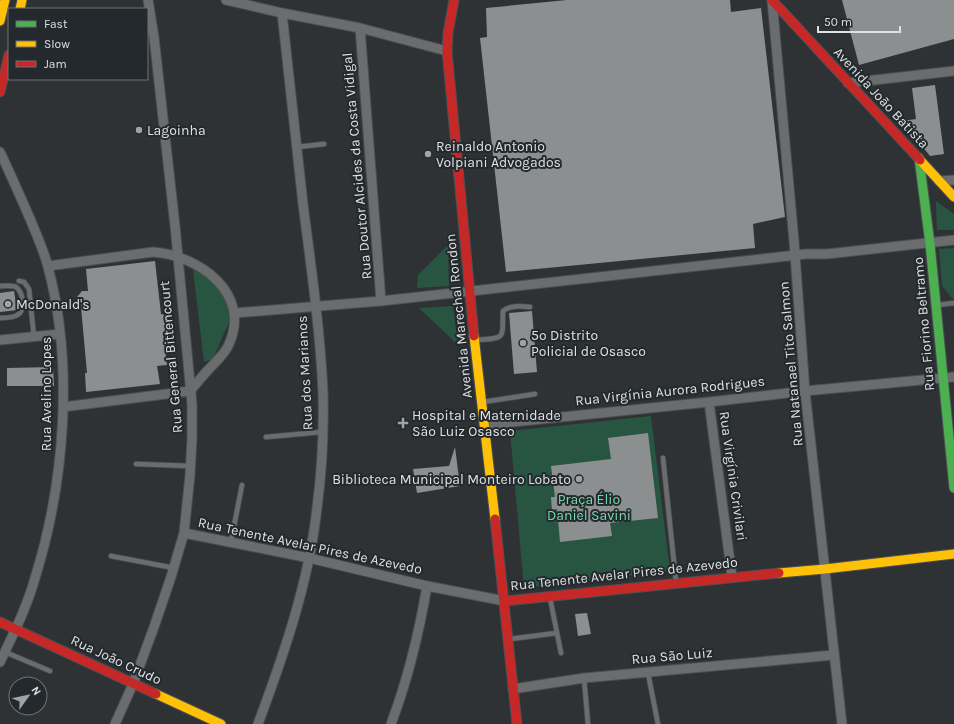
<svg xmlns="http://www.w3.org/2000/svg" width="954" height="724" font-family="Karla,sans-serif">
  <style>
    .green { fill: #285541 }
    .building { fill: #8c8f90 }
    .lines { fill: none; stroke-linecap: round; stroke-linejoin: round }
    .lane-casing { stroke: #4b4e50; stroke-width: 6 }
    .street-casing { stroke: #4b4e50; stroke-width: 11 }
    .fast-casing { stroke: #4b4e50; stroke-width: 11 }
    .slow-casing { stroke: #4b4e50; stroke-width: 11 }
    .jam-casing { stroke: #4b4e50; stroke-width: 11 }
    .lane { stroke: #6a6c6e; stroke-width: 4.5 }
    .street { stroke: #6a6c6e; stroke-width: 9 }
    .fast { stroke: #4caf50; stroke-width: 9 }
    .slow { stroke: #ffc107; stroke-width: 9 }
    .jam { stroke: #c62828; stroke-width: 9 }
    .poi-dot { fill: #a1a4a6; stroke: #23292c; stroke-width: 1.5 }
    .labels { text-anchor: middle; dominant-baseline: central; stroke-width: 4; stroke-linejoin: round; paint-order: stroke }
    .street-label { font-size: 14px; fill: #dee1e3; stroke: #23292c }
    .poi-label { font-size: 14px; fill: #dee1e3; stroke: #23292c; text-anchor: start }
    .park-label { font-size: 14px; fill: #73dbaa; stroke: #23292c }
  </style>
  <rect width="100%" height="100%" fill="#2f3234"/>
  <!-- green -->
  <path class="green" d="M 936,201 L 954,214 L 954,230 L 937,230 Z
    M 448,245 L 449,286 L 417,288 L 418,275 Z
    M 954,248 L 954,299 L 953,299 L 942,286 L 939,249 Z
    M 193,270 L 213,280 L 223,290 L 229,315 L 229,322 L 213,359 L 204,362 Z
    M 453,306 L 458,345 L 419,308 Z
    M 651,416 L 670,571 L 524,588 L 510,431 Z"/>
  <!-- building -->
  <path class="building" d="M 567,0 L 730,0 L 731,12 L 761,8 L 785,217 L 753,224 L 755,248 L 506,272 L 480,38 L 487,37 L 486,8 Z
    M 842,0 L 954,0 L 954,39 L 859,65 Z
    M 935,85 L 944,154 L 930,156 L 902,121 L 916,119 L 912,88 Z
    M 155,261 L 161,314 L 165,315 L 167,331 L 163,332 L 167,365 L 157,366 L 160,384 L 86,392 L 85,373 L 87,373 L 81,307 L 78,307 L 77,297 L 82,291 L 88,291 L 86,269 Z
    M 14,291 L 17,310 L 0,312 L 0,293 Z
    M 532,311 L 537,372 L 514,374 L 509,313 Z
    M 53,367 L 54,386 L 7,386 L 7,368 Z
    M 648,433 L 658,518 L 610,523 L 612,536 L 560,542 L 557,509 L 552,510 L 551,497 L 555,497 L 551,466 L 611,459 L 608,438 Z
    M 455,447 L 460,486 L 417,493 L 413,469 L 449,466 Z
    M 587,613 L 591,634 L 578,636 L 575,614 Z"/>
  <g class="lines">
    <!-- lane casing -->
    <g class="lane-casing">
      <path id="lane" d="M 297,147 L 324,144
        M 19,281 L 24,282 L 29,289 L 34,337
        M 0,286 C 5,286 12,285 16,287 C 23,292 25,308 19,314 C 14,318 6,318 0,318
        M 938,305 L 954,303
        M 476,340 C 507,338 502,339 503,311 C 511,305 520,306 530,307
        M 483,402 L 535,394
        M 266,437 L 322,432
        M 663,458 L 676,582
        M 136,464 L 190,466
        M 231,542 L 242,485
        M 111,556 L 174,568
        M 550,598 L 561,653
        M 510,639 L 557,633
        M 5,652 L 50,671
        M 648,673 L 658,724
        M 584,678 L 588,724"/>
    </g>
    <!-- street casing -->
    <g class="street-casing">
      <path id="street" d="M 226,0 L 282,13 L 360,28 L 447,51
        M 772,0 L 794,241 L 805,391 L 842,724
        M 360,28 L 381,301
        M 848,83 L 954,71
        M 0,152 C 11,175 21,198 31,221 C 37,236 44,251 48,267 C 74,364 65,482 35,578 C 27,607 13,635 0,662
        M 939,181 L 954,180
        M 48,266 L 153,252 C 198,255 252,293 229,344 C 225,354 217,360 210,368 C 203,375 197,383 190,391 L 63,407
        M 235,313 L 381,301 L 779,257 L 806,254 L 827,254 L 954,240
        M 0,340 L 60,334
        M 709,402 L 732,577
        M 484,425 L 709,402 L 805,391 L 954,377
        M 184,533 L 309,558 L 427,586 L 505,601
        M 513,689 L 584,678 L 834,655
        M 115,724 L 133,684 L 154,627 L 171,577 L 184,533 L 190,475 L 192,438 L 192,404 L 175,226 L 154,37 L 148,0
        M 258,724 C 284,654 309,582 317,508 C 322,470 324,430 323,392 C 320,329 311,266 303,204 C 296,141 289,77 282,13
        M 391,724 C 408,679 419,633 427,586"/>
    </g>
    <!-- fast casing -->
    <g class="fast-casing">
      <path id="fast" d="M 919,158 L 930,244 L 954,488"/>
    </g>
    <!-- slow casing -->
    <g class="slow-casing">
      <path id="slow" d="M 20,9 L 22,0
        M 0,21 L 5,0
        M 920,160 L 954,197
        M 474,336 L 495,519
        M 779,573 L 825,569 L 954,554
        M 156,694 L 221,724"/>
    </g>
    <!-- jam casing -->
    <g class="jam-casing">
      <path id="jam" d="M 454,0 L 448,33 L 447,51 L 474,336
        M 772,0 L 920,160
        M 0,92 L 9,55
        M 495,519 L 517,724
        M 505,601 L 779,573
        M 0,622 L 156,694"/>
    </g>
    <!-- lane -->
    <use href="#lane" class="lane"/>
    <!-- street -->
    <use href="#street" class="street"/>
    <!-- fast -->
    <use href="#fast" class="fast"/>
    <!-- slow -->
    <use href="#slow" class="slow"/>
    <!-- jam -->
    <use href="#jam" class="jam"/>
  </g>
  <!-- markers -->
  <g class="poi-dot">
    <circle cx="139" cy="130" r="4"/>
    <circle cx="428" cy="154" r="4"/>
    <circle cx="8" cy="304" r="4"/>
    <circle cx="523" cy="343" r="4"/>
    <path d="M401 417h4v4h4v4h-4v4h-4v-4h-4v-4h4z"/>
    <circle cx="579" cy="479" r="4"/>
  </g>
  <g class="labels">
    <!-- street labels -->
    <g class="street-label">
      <text transform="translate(881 98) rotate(47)">Avenida João Batista</text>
      <text transform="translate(357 166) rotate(-95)">Rua Doutor Alcides da Costa Vidigal</text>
      <text transform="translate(459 316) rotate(-96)">Avenida Marechal Rondon</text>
      <text transform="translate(924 324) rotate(-95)">Rua Fiorino Beltramo</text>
      <text transform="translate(171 357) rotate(-95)">Rua General Bittencourt</text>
      <text transform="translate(791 364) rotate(-95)">Rua Natanael Tito Salmon</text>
      <text transform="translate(305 373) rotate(-93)">Rua dos Marianos</text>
      <text transform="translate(670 391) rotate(-6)">Rua Virgínia Aurora Rodrigues</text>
      <text transform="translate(46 394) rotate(-90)">Rua Avelino Lopes</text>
      <text transform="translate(733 476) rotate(82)">Rua Virgínia Crivilari</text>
      <text transform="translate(310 546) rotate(12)">Rua Tenente Avelar Pires de Azevedo</text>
      <text transform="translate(624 574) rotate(-6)">Rua Tenente Avelar Pires de Azevedo</text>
      <text transform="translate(672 656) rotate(-5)">Rua São Luiz</text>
      <text transform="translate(116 660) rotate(25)">Rua João Crudo</text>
    </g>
    <!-- poi labels -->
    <g class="poi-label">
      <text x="147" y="130">Lagoinha</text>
      <text x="436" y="146">Reinaldo Antonio<tspan x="436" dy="16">Volpiani Advogados</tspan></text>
      <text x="16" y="304">McDonald's</text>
      <text x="531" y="335">5º Distrito<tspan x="531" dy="16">Policial de Osasco</tspan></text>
      <text x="412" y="415">Hospital e Maternidade<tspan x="412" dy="16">São Luiz Osasco</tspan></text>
      <text x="571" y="479" text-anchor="end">Biblioteca Municipal Monteiro Lobato</text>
    </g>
    <!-- park labels -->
    <g class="park-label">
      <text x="589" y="499">Praça Élio<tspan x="589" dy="16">Daniel Savini</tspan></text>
    </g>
  </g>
  <!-- legend -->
  <rect x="8" y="8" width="140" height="72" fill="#23292c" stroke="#6e7375"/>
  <rect x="16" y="21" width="20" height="6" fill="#4caf50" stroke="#6e7375"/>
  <text x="44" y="28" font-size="12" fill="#dee1e3">Fast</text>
  <rect x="16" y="41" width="20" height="6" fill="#ffc107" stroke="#6e7375"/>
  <text x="44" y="48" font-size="12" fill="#dee1e3">Slow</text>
  <rect x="16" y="61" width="20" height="6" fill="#c62828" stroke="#6e7375"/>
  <text x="44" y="68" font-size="12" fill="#dee1e3">Jam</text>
  <!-- north arrow -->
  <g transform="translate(28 696) rotate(57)"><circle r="19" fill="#23292c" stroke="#6e7375"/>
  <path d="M0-3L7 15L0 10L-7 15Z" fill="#a1a4a6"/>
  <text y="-6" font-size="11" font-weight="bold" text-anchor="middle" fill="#dee1e3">N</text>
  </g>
  <!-- scale -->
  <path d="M818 26v6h82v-6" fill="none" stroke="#dee1e3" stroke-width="2"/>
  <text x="824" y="26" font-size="12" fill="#dee1e3" stroke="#23292c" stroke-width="3" paint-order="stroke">50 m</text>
</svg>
